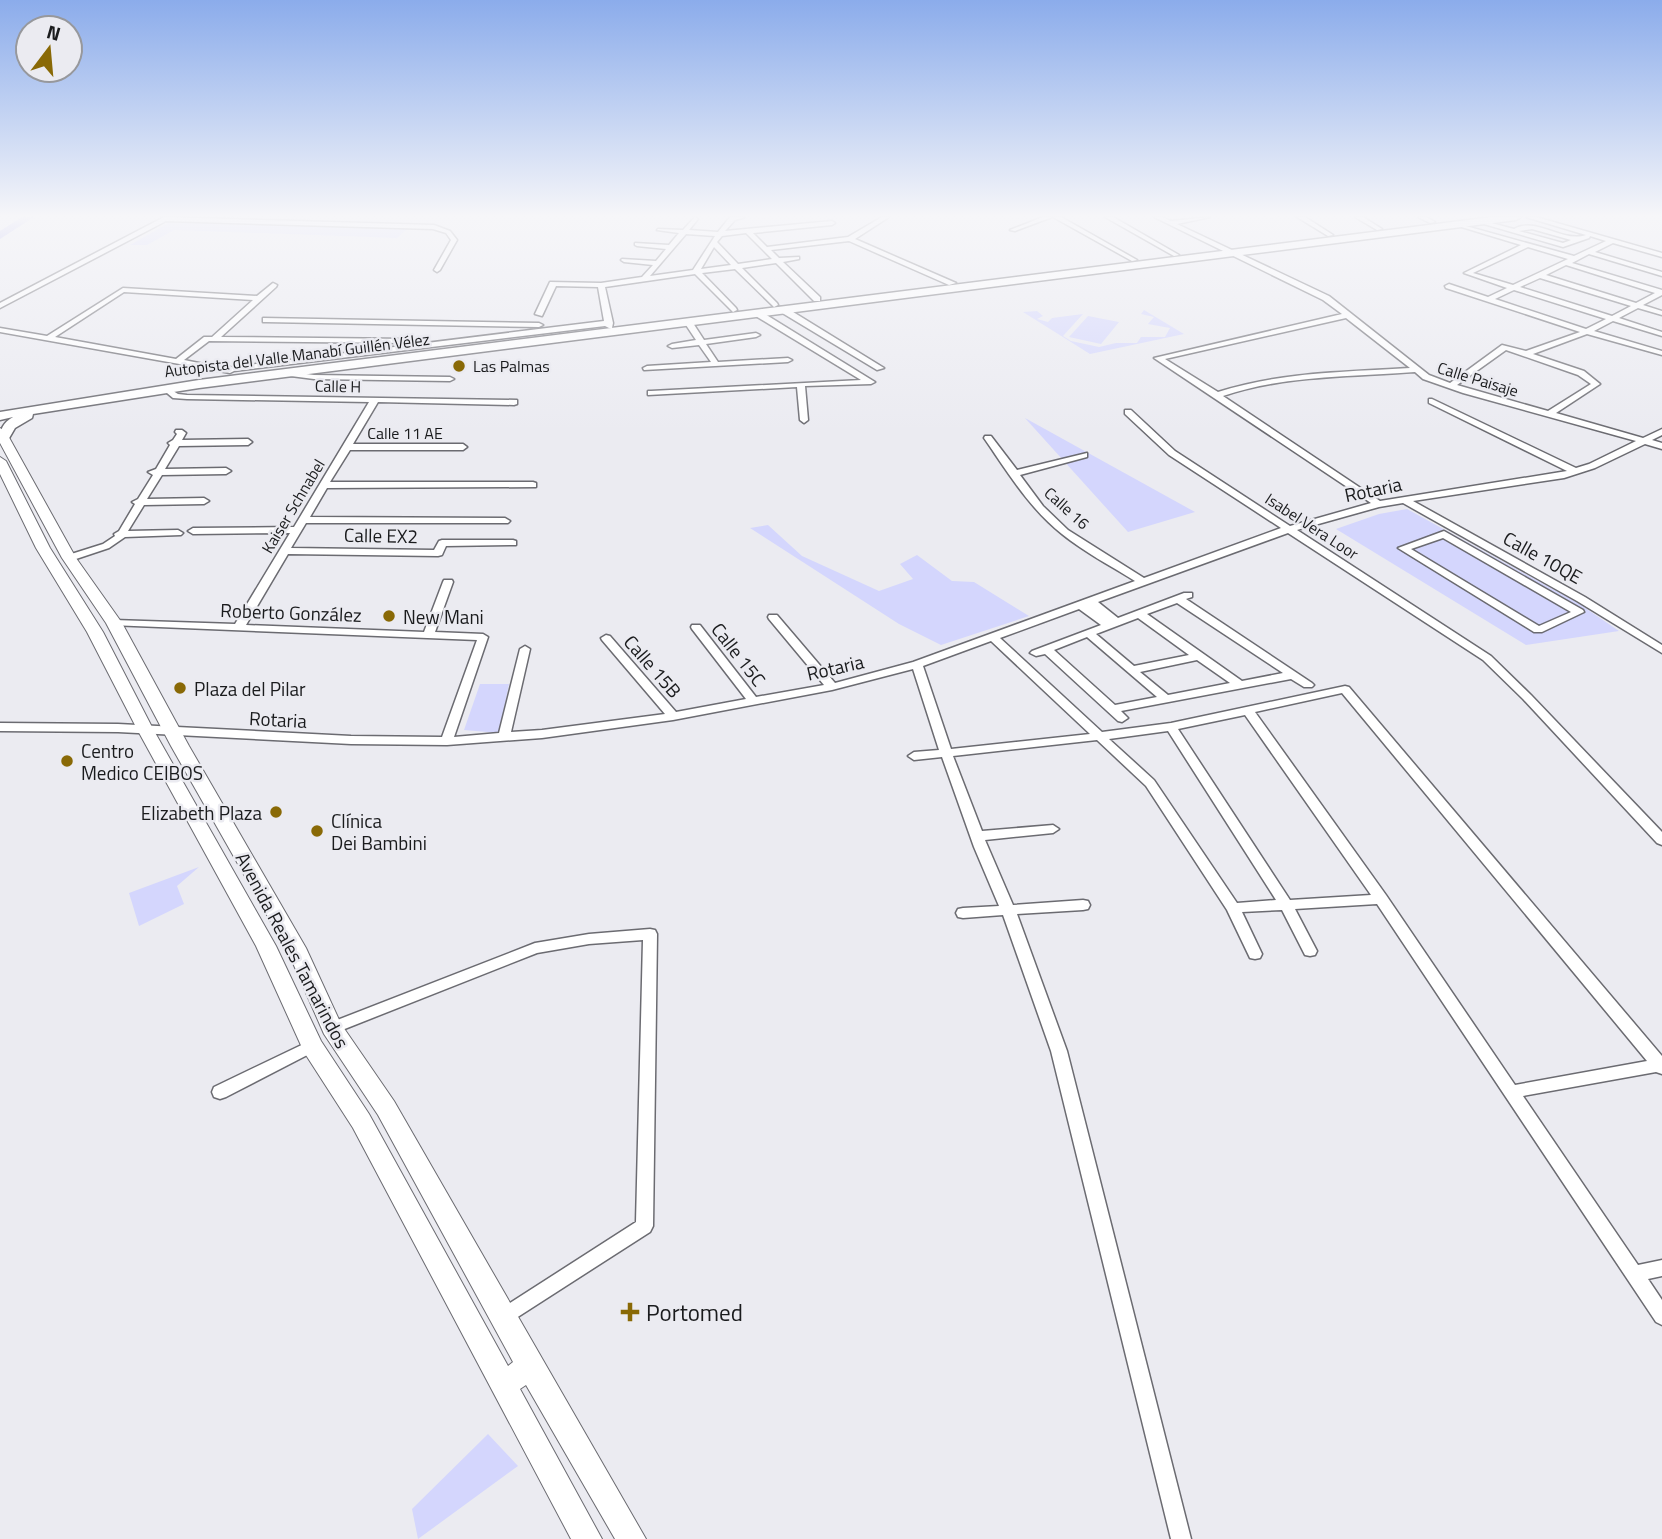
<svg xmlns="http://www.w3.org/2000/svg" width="1662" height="1539" font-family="'Titillium Web',sans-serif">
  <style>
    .green { fill: #d4d6fd }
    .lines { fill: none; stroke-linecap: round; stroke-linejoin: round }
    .river { fill: #9f9ff0; fill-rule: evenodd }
    .street-casing { stroke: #6b6b71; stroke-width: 3 }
    .secondary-casing { stroke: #6b6b71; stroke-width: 2 }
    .primary-casing { stroke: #6b6b71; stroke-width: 3 }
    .street { fill: #fff; fill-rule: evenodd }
    .secondary { fill: #fff; fill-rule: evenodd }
    .primary { fill: #fff; fill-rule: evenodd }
    .poi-dot { fill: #896906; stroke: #ebebf1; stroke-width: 2.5 }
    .labels { text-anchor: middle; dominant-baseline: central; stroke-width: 5; stroke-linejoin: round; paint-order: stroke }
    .far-street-label { font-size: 16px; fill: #1a1b1d; stroke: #ebebf1 }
    .far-poi-label { font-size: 16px; fill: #1a1b1d; stroke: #ebebf1; text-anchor: start }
    .street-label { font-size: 19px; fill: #1a1b1d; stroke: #ebebf1 }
    .poi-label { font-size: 19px; fill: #1a1b1d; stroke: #ebebf1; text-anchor: start }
    .near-poi-label { font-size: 23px; fill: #1a1b1d; stroke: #ebebf1; text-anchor: start }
  </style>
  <rect width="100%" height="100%" fill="#ebebf1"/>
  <!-- green -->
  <path class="green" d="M 174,220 L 409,227 L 397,238 L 174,230 L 147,245 L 130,245 Z
    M 1144,310 L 1184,334 L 1090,354 L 1023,312 L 1037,311 L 1043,316 L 1037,319 L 1048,322 L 1052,318 L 1083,314 L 1063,336 L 1071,341 L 1099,347 L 1116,343 L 1137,343 L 1141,337 L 1165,337 L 1170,328 L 1148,324 L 1154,317 L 1141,314 Z
    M 1088,316 L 1119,322 L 1101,344 L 1069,337 Z
    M 1025,418 L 1195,512 L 1128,532 Z
    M 1407,509 L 1578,603 L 1619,631 L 1526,645 L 1336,529 L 1379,514 Z
    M 768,525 L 802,556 L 879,591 L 913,579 L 900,564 L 917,555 L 952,581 L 974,582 L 1029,616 L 941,645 L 899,624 L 750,528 Z
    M 480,684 L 509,684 L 499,733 L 464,730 Z
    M 199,867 L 177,886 L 184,904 L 139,926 L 129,893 Z
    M 488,1434 L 518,1466 L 418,1539 L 412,1509 Z"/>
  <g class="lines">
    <!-- river -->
    <path class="river" d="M 22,217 L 34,217 L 0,239 L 0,231 Z"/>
    <!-- street casing -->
    <g class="street-casing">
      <path id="street" d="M 164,217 L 434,225 L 450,231 L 457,240 L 440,270 L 437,272 L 434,270 L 451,240 L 446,233 L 433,229 L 166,221 L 0,308 L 0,303 Z
        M 695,217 L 698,219 L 689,230 L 718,232 L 730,217 L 745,217 L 735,220 L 725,231 L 832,221 L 835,223 L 832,225 L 753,233 L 767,247 L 848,237 L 882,217 L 889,217 L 855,239 L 956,283 L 949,285 L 849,241 L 771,250 L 779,258 L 799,257 L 799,259 L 783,262 L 820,297 L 820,301 L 814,301 L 776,263 L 742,268 L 777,303 L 778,305 L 774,307 L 735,269 L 702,273 L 736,308 L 737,310 L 733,312 L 695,274 L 605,287 L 613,323 L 612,328 L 609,328 L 605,326 L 234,371 L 230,373 L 0,332 L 0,328 L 47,336 L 123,288 L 257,296 L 273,283 L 277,285 L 276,287 L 221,337 L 408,339 L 412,341 L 408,343 L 209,341 L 184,360 L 224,368 L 604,321 L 598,287 L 556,286 L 542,316 L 535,314 L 550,282 L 601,283 L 642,277 L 653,265 L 624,262 L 621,260 L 622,259 L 656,261 L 666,249 L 637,246 L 635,245 L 635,243 L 669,245 L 679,233 L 657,230 L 658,229 L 683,230 ZM 746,233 L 772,259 L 738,264 L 717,242 L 722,236 ZM 686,234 L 715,236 L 693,270 L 650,276 ZM 714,247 L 731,265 L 701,269 ZM 124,292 L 253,300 L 212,337 L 204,337 L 176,359 L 55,337 Z
        M 1043,217 L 1052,217 L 1015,231 L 1010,230 Z
        M 1053,217 L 1061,217 L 1137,260 L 1132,261 Z
        M 1105,217 L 1113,217 L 1179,255 L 1174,256 Z
        M 1154,217 L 1162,217 L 1171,221 L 1210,217 L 1177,224 L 1329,296 L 1429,375 L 1450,383 L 1502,345 L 1526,351 L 1580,332 L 1446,288 L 1445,286 L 1449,284 L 1488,297 L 1507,288 L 1464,273 L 1521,245 L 1455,225 L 1455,223 L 1574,256 L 1606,241 L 1590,236 L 1589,238 L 1563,247 L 1477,222 L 1480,220 L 1514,229 C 1536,216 1562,243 1586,235 L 1526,217 L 1536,217 L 1662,253 L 1662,257 L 1613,243 L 1595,252 L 1662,272 L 1662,276 L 1589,254 L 1572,263 L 1662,290 L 1662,295 L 1643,305 L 1662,311 L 1662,315 L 1638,308 L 1619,318 L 1662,332 L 1662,336 L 1613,321 L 1594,331 L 1662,351 L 1662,355 L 1587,334 L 1533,354 L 1584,371 L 1600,384 L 1556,413 L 1643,438 L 1662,429 L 1662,435 L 1652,440 L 1662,443 L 1662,449 L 1645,444 L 1595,468 L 1564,478 L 1413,501 L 1585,597 L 1662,645 L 1662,653 L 1577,601 L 1403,503 L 1379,507 L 1297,530 L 1491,656 L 1531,695 L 1662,832 L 1662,845 L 1657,843 L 1523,699 L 1483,660 L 1288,533 L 1098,602 L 1118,618 L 1184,593 L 1192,593 L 1192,597 L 1186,599 L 1312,683 L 1314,685 L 1312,687 L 1304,687 L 1291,679 L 1121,711 L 1128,718 L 1122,722 L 1118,721 L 1045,654 L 1036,656 L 1030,653 L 1032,651 L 1101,625 L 1079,609 L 1000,638 L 1102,732 L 1171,723 L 1345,686 L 1349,687 L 1662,1056 L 1662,1074 L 1656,1072 L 1523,1096 L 1638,1265 L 1662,1260 L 1662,1276 L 1648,1279 L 1662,1300 L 1662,1325 L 1656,1322 L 1377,904 L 1295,909 L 1317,951 L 1315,955 L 1310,956 L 1305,955 L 1282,910 L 1242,912 L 1262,954 L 1260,958 L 1255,959 L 1250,958 L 1227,910 L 1146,786 L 1097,740 L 953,756 L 982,831 L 1053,825 L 1059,829 L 1053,833 L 985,840 L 1013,905 L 1083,900 L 1088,901 L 1090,905 L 1088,909 L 1083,910 L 1017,914 L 1067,1051 L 1191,1539 L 1171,1539 L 1051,1051 L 1003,915 L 963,918 L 958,917 L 956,913 L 958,909 L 963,908 L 999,906 L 974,847 L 942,757 L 914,760 L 908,756 L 914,752 L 939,750 L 913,669 L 832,690 L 673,720 L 542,738 L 447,745 L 351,744 L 118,732 L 0,731 L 0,723 L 118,724 L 351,736 L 442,737 L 477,640 L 110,625 L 109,623 L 110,621 L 114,620 L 235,624 L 290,533 L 193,534 L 188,531 L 193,528 L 294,527 L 369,402 L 187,399 L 173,398 L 161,388 L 165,386 L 178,394 L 187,395 L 517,400 L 517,404 L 514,405 L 378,402 L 353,444 L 463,444 L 467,447 L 463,450 L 350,450 L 330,482 L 533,482 L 536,483 L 536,487 L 327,488 L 310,517 L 505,518 L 510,521 L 508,523 L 306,523 L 291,548 L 434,550 L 439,541 L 442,540 L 513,540 L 516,541 L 516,545 L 446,546 L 442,555 L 438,556 L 288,554 L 246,625 L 424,632 L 443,582 L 444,580 L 452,580 L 453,582 L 435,632 L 483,634 L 488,637 L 454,737 L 499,733 L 520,649 L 525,646 L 530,649 L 511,732 L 542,730 L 665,714 L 602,640 L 601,638 L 606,635 L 610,636 L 676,712 L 746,699 L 692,629 L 691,627 L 692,625 L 700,625 L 756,697 L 824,685 L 769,619 L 768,617 L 769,615 L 777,615 L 835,683 L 913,662 L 1135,581 C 1111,566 1084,552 1062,534 C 1029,508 1007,471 984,438 L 985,436 L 991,436 L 1017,470 L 1087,453 L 1087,457 L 1020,475 L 1043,506 L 1068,530 L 1144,578 L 1281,528 L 1169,455 L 1125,414 L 1125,410 L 1131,410 L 1175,451 L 1290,526 L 1371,503 L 1154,358 L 1342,314 L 1323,300 ZM 1532,229 L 1571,240 L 1563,243 L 1519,231 ZM 1528,247 L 1568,259 L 1513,285 L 1473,273 ZM 1566,265 L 1655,293 L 1636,303 L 1546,275 ZM 1540,278 L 1631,306 L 1612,316 L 1520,287 ZM 1514,290 L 1606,319 L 1586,329 L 1495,299 ZM 1346,318 L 1410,368 C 1345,372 1280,372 1218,392 L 1165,359 ZM 1506,350 L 1578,375 L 1591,384 L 1548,411 L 1457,385 ZM 1415,372 L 1423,379 L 1463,393 L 1636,441 L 1589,464 L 1576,468 L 1432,399 L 1429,399 L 1429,403 L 1567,471 L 1380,501 L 1223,396 C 1285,375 1351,377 1415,372 ZM 1177,603 L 1283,673 L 1242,681 L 1147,614 ZM 1138,618 L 1189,655 L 1134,666 L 1096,634 ZM 1087,637 L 1157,697 L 1115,705 L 1054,650 ZM 991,641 L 1090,734 L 951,749 L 923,666 ZM 1197,660 L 1230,683 L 1168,695 L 1140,672 ZM 1342,693 L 1647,1061 L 1515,1085 L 1386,895 L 1255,712 ZM 1245,715 L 1371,895 L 1290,900 L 1178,729 ZM 1168,731 L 1276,900 L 1237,903 L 1154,780 L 1109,739 Z
        M 1297,217 L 1305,217 L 1333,235 L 1328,236 Z
        M 1355,217 L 1363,217 L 1382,229 L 1377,230 Z
        M 1418,217 L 1426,217 L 1435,222 L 1430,223 Z
        M 779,307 L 785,307 L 884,368 L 877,370 L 779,311 Z
        M 754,311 L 760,311 L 875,382 L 871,384 L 805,386 L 808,420 L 804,423 L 800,420 L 797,387 L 648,395 L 648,391 L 651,391 L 861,380 L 754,315 Z
        M 263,318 L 539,323 L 543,325 L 539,327 L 266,322 L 263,322 Z
        M 685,320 L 691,320 L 704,340 L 756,333 L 760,335 L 756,337 L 706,344 L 718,362 L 788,358 L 792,360 L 788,362 L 644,370 L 643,368 L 647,366 L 711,362 L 699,345 L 672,348 L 668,346 L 672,344 L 696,340 L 684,322 Z
        M 283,371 L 314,375 L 450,377 L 454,379 L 450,381 L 314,379 L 283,375 Z
        M 176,430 L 182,430 L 186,433 L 182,440 L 248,439 L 252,442 L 248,445 L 179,446 L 165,469 L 226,468 L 231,471 L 226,474 L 162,475 L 147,499 L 204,498 L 209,501 L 204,504 L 144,505 L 128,531 L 178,530 L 183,533 L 181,535 L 125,537 L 109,548 L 73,560 L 65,560 L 65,556 L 103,544 L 115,536 L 114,534 L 119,531 L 135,504 L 132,502 L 138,499 L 153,475 L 148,472 L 156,469 L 170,445 L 168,443 L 173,440 L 177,434 L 175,432 Z
        M 1444,531 L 1583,610 L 1584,612 L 1542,632 L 1534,632 L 1398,548 ZM 1443,538 L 1571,612 L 1539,626 L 1411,549 Z
        M 650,929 L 655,930 L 657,934 L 653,1226 L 650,1232 L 502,1327 L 496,1324 L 493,1318 L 496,1312 L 636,1222 L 643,940 L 589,944 L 537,953 L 337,1032 L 332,1034 L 327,1032 L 324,1028 L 327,1024 L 535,943 L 589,934 Z
        M 312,1040 L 317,1042 L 320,1046 L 317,1050 L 226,1097 L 220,1099 L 214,1097 L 212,1092 L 214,1087 Z"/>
    </g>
    <!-- secondary casing -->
    <g class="secondary-casing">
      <path id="secondary" d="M 0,428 L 6,432 L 76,558 L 122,623 L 189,746 L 306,948 L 341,1024 L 394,1101 L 646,1539 L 615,1539 L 526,1385 L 520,1389 L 602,1539 L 571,1539 L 353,1128 L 304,1052 L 256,946 L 137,729 L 87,632 L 36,548 L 0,474 L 0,457 L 6,461 L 50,548 L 103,632 L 153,729 L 276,946 L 321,1041 L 369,1114 L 508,1366 L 513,1362 L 378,1115 L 324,1034 L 289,954 L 171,746 L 106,623 L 62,558 L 0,443 Z"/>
    </g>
    <!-- primary casing -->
    <g class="primary-casing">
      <path id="primary" d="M 1492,217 L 1521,217 L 1516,220 L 199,388 L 33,414 L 32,418 L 15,428 L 8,440 L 0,440 C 0,429 3,423 13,417 L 0,420 L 0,412 L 199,380 Z"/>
    </g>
    <!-- street -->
    <use href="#street" class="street"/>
    <!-- secondary -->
    <use href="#secondary" class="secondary"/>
    <!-- primary -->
    <use href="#primary" class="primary"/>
  </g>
  <!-- sky -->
  <linearGradient id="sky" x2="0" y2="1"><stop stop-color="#8baceb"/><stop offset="0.5" stop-color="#f6f6f9"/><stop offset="1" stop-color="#f6f6f9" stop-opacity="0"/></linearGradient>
  <rect width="1662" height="432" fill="url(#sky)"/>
  <!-- markers -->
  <g class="poi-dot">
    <circle cx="459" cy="366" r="7"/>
    <circle cx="389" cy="616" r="7"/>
    <circle cx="180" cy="688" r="7"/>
    <circle cx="67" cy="761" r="7"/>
    <circle cx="276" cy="812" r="7"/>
    <circle cx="317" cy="831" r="7"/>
    <path d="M626.5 1301.5h7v7h7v7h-7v7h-7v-7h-7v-7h7z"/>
  </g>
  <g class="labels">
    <!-- far-street labels -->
    <g class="far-street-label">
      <text transform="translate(297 355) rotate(-7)">Autopista del Valle Manabí Guillén Vélez</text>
      <text transform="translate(1478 379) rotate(17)">Calle Paisaje</text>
      <text transform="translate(338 386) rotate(1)">Calle H</text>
      <text x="405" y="433">Calle 11 AE</text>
      <text transform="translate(293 506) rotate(-59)">Kaiser Schnabel</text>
      <text transform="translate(1067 508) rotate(42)">Calle 16</text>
      <text transform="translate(1312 526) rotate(33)">Isabel Vera Loor</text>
    </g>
    <!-- far-poi labels -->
    <g class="far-poi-label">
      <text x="473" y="366">Las Palmas</text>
    </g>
    <!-- street labels -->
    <g class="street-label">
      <text transform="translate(1373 489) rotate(-12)">Rotaria</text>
      <text transform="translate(381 535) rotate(1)">Calle EX2</text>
      <text transform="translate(1543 557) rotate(29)">Calle 10QE</text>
      <text transform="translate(291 612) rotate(2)">Roberto González</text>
      <text transform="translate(739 654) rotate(52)">Calle 15C</text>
      <text transform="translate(653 666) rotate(49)">Calle 15B</text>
      <text transform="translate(835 667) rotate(-13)">Rotaria</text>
      <text transform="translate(278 719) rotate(3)">Rotaria</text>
      <text transform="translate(293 950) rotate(62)">Avenida Reales Tamarindos</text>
    </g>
    <!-- poi labels -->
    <g class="poi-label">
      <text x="403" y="616">New Mani</text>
      <text x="194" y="688">Plaza del Pilar</text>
      <text x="81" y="750">Centro<tspan x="81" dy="22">Medico CEIBOS</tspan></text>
      <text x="262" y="812" text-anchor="end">Elizabeth Plaza</text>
      <text x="331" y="820">Clínica<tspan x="331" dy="22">Dei Bambini</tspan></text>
    </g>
    <!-- near-poi labels -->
    <g class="near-poi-label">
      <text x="646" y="1312">Portomed</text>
    </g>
  </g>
  <!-- north arrow -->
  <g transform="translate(49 49) rotate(16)"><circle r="33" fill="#ebebf1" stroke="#97989c" stroke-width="2"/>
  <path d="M0-5L12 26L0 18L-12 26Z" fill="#896906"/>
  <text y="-10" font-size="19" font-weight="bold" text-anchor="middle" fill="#1a1b1d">N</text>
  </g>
</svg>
